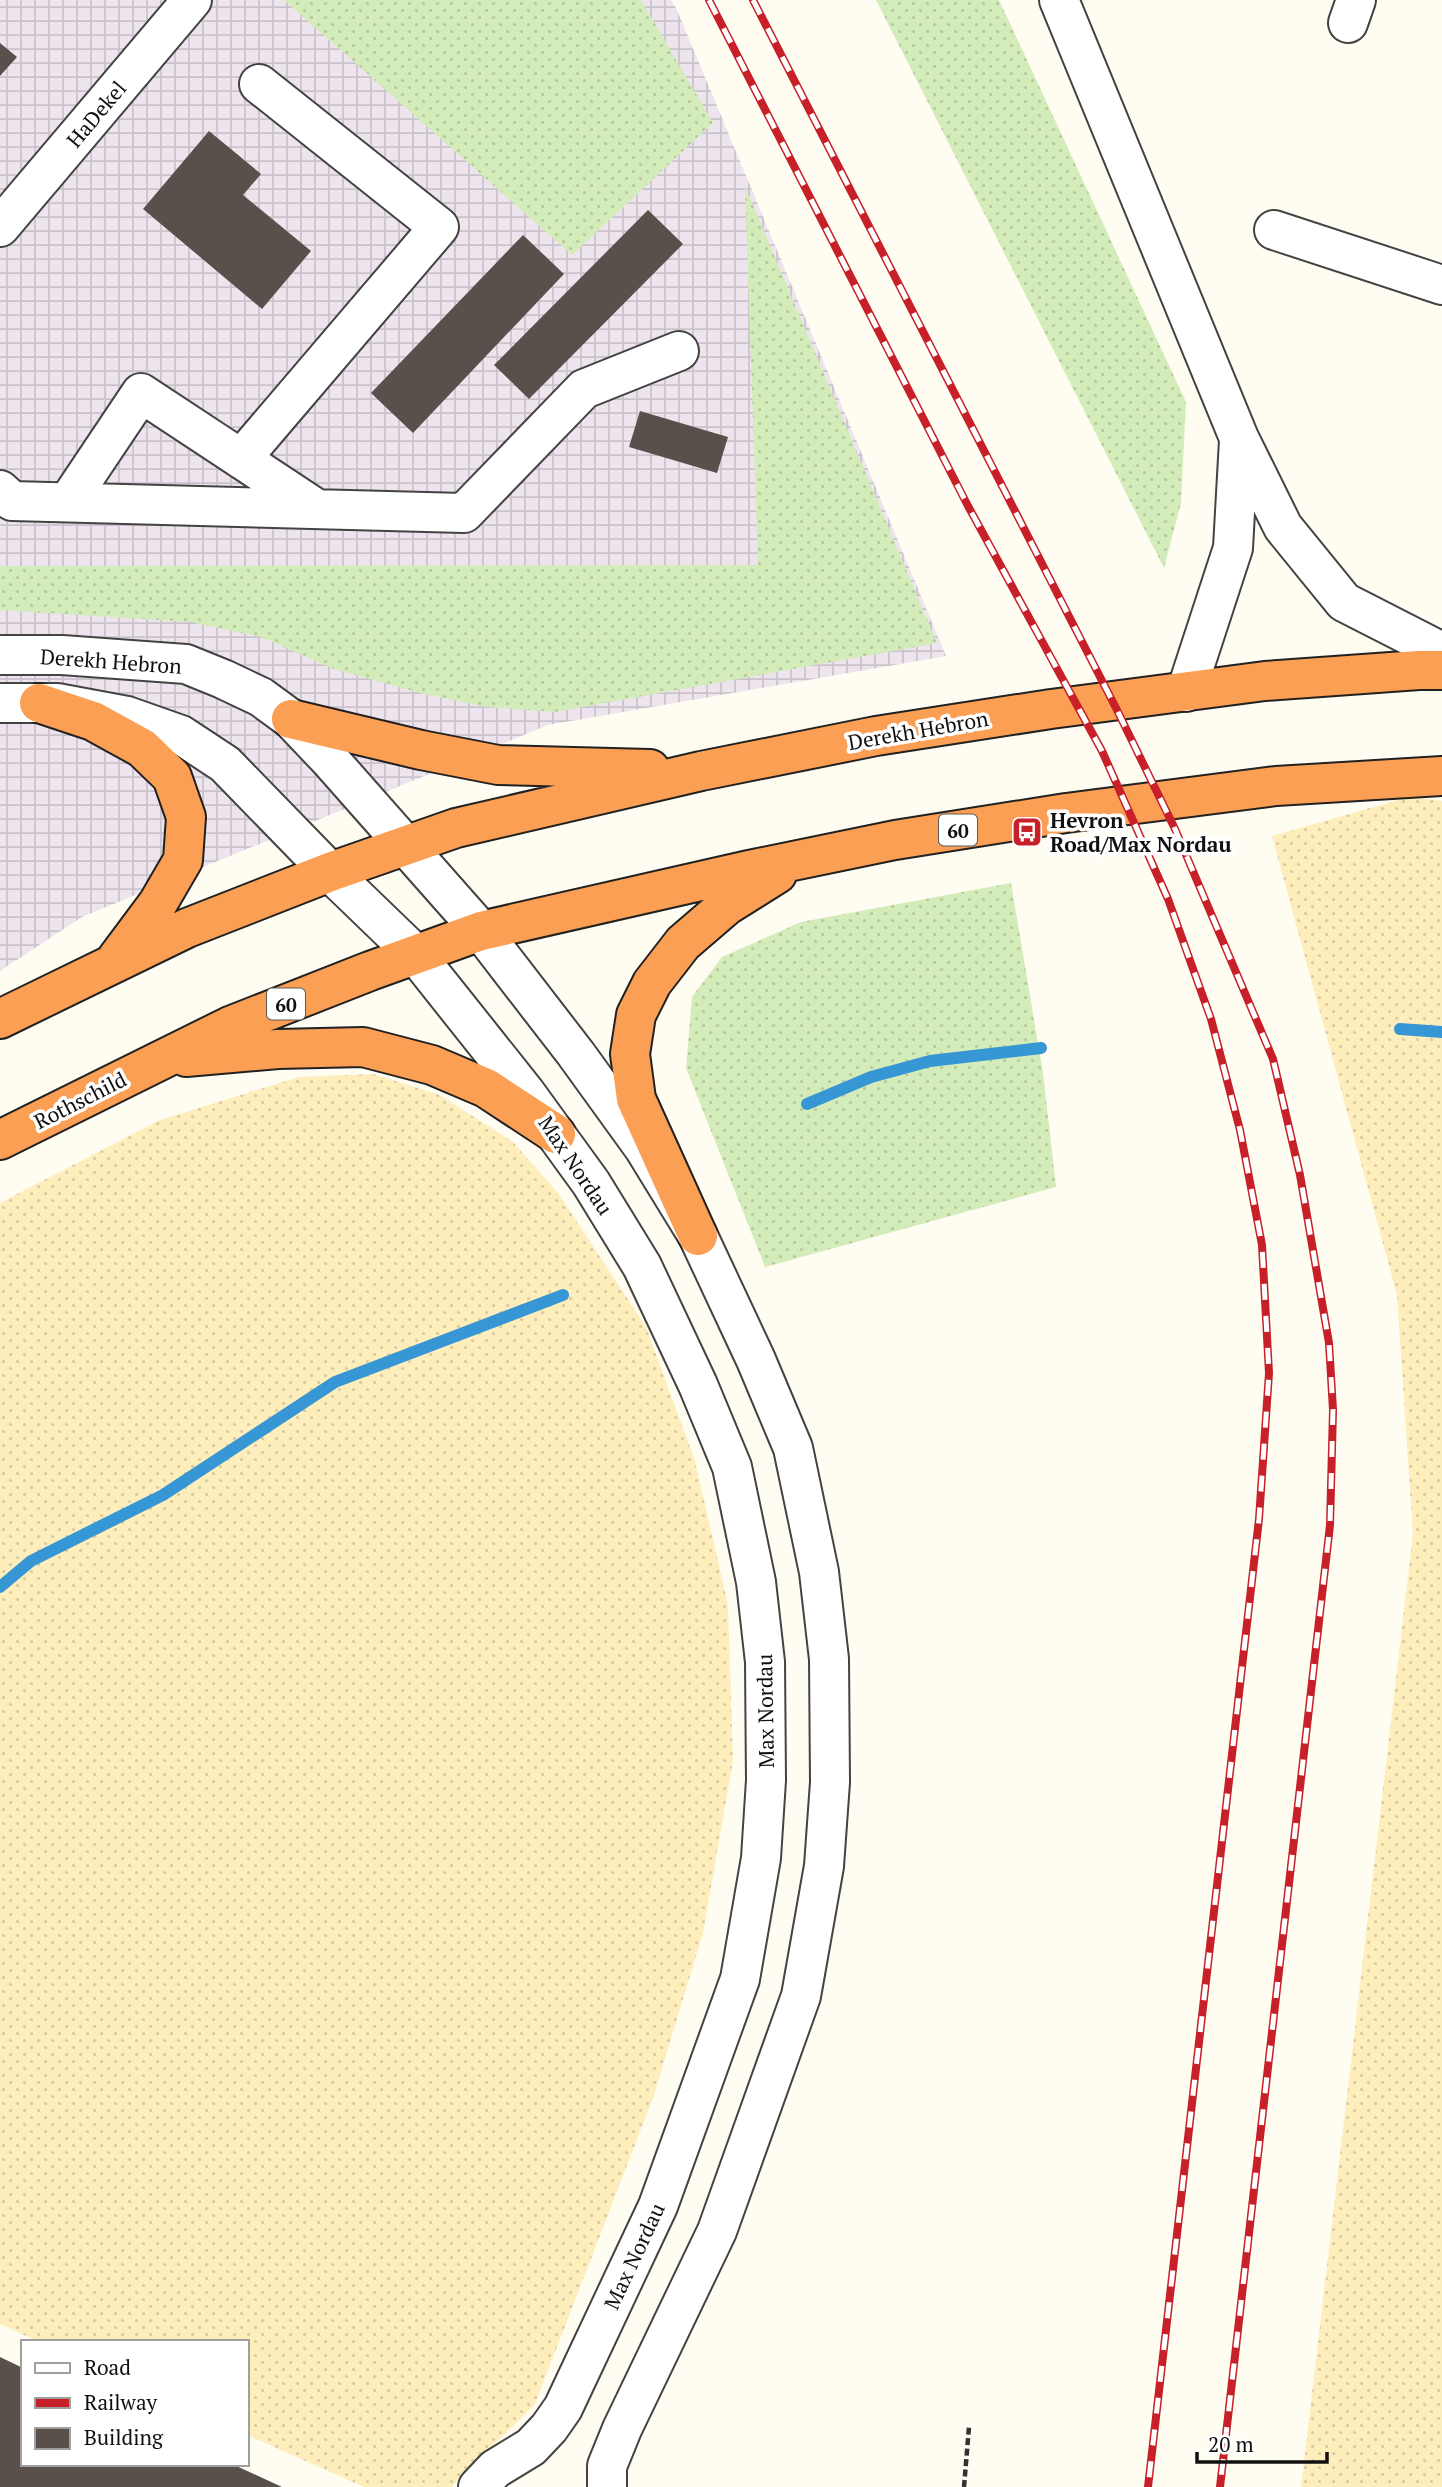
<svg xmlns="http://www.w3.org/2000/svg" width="1442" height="2487" font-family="'PT Serif',serif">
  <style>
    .industrial { fill: url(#industrial-grid) }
    .grass { fill: url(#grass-dots) }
    .sand { fill: url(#sand-dots) }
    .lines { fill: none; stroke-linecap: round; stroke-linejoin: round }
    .stream { stroke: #3796d4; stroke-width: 12 }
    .building { fill: #59504b }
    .minor-casing { stroke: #434343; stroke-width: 42 }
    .highway-casing { stroke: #212121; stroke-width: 42 }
    .path { stroke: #323232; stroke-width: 4.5; stroke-dasharray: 7 3.5; stroke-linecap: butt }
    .minor { stroke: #fff; stroke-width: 38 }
    .highway { stroke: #fb9f54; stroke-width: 38 }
    .rail-casing { stroke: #c72029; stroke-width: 8 }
    .rail { stroke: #fff; stroke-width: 5; stroke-dasharray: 16; stroke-linecap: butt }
    .labels { text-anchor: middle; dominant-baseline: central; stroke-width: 7; stroke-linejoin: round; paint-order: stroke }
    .shield { fill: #fff; stroke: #585858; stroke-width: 2 }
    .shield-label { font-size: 19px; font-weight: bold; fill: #101010 }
    .street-label { font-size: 21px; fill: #101010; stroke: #fff }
    .poi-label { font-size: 21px; font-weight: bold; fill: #101010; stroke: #fff; text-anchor: start }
  </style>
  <defs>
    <pattern id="industrial-grid" width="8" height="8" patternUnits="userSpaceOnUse" patternTransform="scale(1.75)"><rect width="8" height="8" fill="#ede4ee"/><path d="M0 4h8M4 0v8" fill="none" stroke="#cac3cb"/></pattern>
    <pattern id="grass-dots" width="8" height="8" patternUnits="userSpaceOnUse" patternTransform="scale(1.75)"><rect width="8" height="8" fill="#d4ecb9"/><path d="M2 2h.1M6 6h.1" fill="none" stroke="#b5c99e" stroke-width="1.8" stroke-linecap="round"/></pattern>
    <pattern id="sand-dots" width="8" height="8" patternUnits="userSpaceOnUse" patternTransform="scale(1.75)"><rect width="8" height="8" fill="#fdeebc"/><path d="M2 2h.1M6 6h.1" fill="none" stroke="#d8cba1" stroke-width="1.8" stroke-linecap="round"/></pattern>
  </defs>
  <rect width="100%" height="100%" fill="#fffcf2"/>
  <!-- industrial -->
  <path class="industrial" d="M 0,0 L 671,0 L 677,10 L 946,656 L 548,725 L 82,917 L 0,971 Z"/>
  <!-- grass -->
  <path class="grass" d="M 284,0 L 641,0 L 713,123 L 572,255 Z
    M 876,0 L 999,0 L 1186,402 L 1181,503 L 1164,568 Z
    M 745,186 L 937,643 L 555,712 L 487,707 L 424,694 L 334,669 L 261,637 L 191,622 L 0,610 L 0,566 L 758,565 Z
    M 1011,883 L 1043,1073 L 1056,1187 L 765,1267 L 686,1068 L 692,997 L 722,957 L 801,922 Z"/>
  <!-- sand -->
  <path class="sand" d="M 1409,797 L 1442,801 L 1442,2487 L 1301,2487 L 1413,1534 L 1397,1295 L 1272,836 Z
    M 373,1074 L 440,1095 L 513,1142 L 558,1193 L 646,1327 L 695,1461 L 728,1605 L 733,1761 L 703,1933 L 653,2098 L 535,2404 C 508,2433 478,2457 452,2487 L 364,2487 L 247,2435 L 247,2342 L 39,2342 L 0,2324 L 0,1203 L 160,1120 L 299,1077 Z"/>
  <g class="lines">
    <!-- stream -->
    <path class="stream" d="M 1400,1029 L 1442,1032
      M 807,1104 L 871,1077 L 930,1061 L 1041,1048
      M 0,1587 L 31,1561 L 163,1495 L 335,1382 L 563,1295"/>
  </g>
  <!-- building -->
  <path class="building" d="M 0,43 L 17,57 L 0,76 Z
    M 209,131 L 261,174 L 243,195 L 311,251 L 262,309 L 143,209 Z
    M 648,210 L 683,244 L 529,399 L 494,365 Z
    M 523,235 L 564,274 L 413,433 L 371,393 Z
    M 640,411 L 728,437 L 717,473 L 629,447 Z
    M 0,2357 L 23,2368 L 23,2464 L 232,2464 L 282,2487 L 0,2487 Z"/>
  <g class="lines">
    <!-- minor casing -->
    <g class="minor-casing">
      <path id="minor" d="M 1059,0 L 1239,438 L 1283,527 L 1344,602 L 1442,652
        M 1348,23 L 1356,0
        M 0,227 L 192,0
        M 1274,230 L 1442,285
        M 241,459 L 439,227 L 259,84
        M 0,490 L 12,501 L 464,513 L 584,389 L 679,351
        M 68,502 L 141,393 L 317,509
        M 0,655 L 62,655 L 186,664 L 223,679 L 261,697 L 291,719 L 330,760 L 481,931 L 576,1054 L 644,1148 L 698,1236 L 756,1360 L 793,1448 L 819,1572 L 829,1659 L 830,1782 L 824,1866 L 801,1996 L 717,2231 L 622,2429 L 607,2466 L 607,2487
        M 1186,692 L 1233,548 L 1239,440
        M 0,703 L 57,703 L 127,716 L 181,735 L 225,764 L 330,872 L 416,955 L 525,1092 L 591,1183 L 642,1266 L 698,1385 L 732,1467 L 756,1582 L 765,1662 L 766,1780 L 761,1858 L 740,1979 L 658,2206 L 563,2408 L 549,2428 L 531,2447 L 495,2469 L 478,2487"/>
    </g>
    <!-- highway casing -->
    <g class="highway-casing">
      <path id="highway" d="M 39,703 L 93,721 L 142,748 L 172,777 L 186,817 L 183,860 L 158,903 L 117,958
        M 291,719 L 421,750 L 498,765 L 650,769
        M 0,1019 L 187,928 L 330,872 L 456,828 L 701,771 L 876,736 L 1051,709 L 1265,681 L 1419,670 L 1442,670
        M 186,1057 L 278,1049 L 363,1047 L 432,1065 L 486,1088 L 556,1134
        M 0,1140 L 230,1026 L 370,971 L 481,931 L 749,870 L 895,840 L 1066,813 L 1276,786 L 1442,776
        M 698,1236 L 636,1099 L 630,1054 L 636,1015 L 652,983 L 683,943 L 726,906 L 777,874"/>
    </g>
    <!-- path -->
    <path class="path" d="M 964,2487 L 969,2427"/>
    <!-- minor -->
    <use href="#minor" class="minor"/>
    <!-- highway -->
    <use href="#highway" class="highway"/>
    <!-- rail casing -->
    <g class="rail-casing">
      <path id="rail" d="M 709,0 L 968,506 L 1102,751 L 1168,899 L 1211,1019 L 1240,1130 L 1262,1245 L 1269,1373 L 1259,1519 L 1148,2487
        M 753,0 L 1117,710 L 1175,829 L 1273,1059 L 1300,1175 L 1329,1343 L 1333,1410 L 1330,1525 L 1220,2487"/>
    </g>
    <!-- rail -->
    <use href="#rail" class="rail"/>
  </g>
  <!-- icons -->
  <defs>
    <g id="bus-square" transform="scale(1.575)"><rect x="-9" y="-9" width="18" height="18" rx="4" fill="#c72029" stroke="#fff"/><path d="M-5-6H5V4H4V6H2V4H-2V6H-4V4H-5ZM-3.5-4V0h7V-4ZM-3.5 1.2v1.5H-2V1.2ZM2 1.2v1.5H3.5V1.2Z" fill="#fff"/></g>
  </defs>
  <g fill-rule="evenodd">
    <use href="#bus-square" x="1027" y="832"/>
  </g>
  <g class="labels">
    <!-- shield labels -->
    <g class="shield">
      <rect x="939" y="814.5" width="38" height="31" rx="5"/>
      <rect x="267" y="988.5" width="38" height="31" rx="5"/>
    </g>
    <g class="shield-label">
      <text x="958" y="830">60</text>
      <text x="286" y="1004">60</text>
    </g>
    <!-- street labels -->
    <g class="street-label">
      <text transform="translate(96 114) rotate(-50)">HaDekel</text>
      <text transform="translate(111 661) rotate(4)">Derekh Hebron</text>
      <text transform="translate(918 730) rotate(-10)">Derekh Hebron</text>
      <text transform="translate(80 1100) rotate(-27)">Rothschild</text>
      <text transform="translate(576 1165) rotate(56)">Max Nordau</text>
      <text transform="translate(765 1711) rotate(-91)">Max Nordau</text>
      <text transform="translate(634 2256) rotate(-65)">Max Nordau</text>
    </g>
    <!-- poi labels -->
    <g class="poi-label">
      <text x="1050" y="820">Hevron<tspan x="1050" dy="24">Road/Max Nordau</tspan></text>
    </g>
  </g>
  <!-- legend -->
  <rect x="21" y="2340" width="228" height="126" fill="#ffffff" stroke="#9f9f9f" stroke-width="2"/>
  <rect x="35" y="2363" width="35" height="10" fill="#ffffff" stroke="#9f9f9f" stroke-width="2"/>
  <text x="84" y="2375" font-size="21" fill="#101010">Road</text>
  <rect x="35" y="2398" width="35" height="10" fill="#c72029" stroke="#9f9f9f" stroke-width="2"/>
  <text x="84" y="2410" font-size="21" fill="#101010">Railway</text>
  <rect x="35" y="2428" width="35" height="21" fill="#59504b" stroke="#9f9f9f" stroke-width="2"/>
  <text x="84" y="2445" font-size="21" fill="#101010">Building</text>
  <!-- scale -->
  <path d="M1197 2452v10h130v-10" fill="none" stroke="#101010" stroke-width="3.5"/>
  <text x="1208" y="2452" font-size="21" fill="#101010" stroke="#ffffff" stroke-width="5" paint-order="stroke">20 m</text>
</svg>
